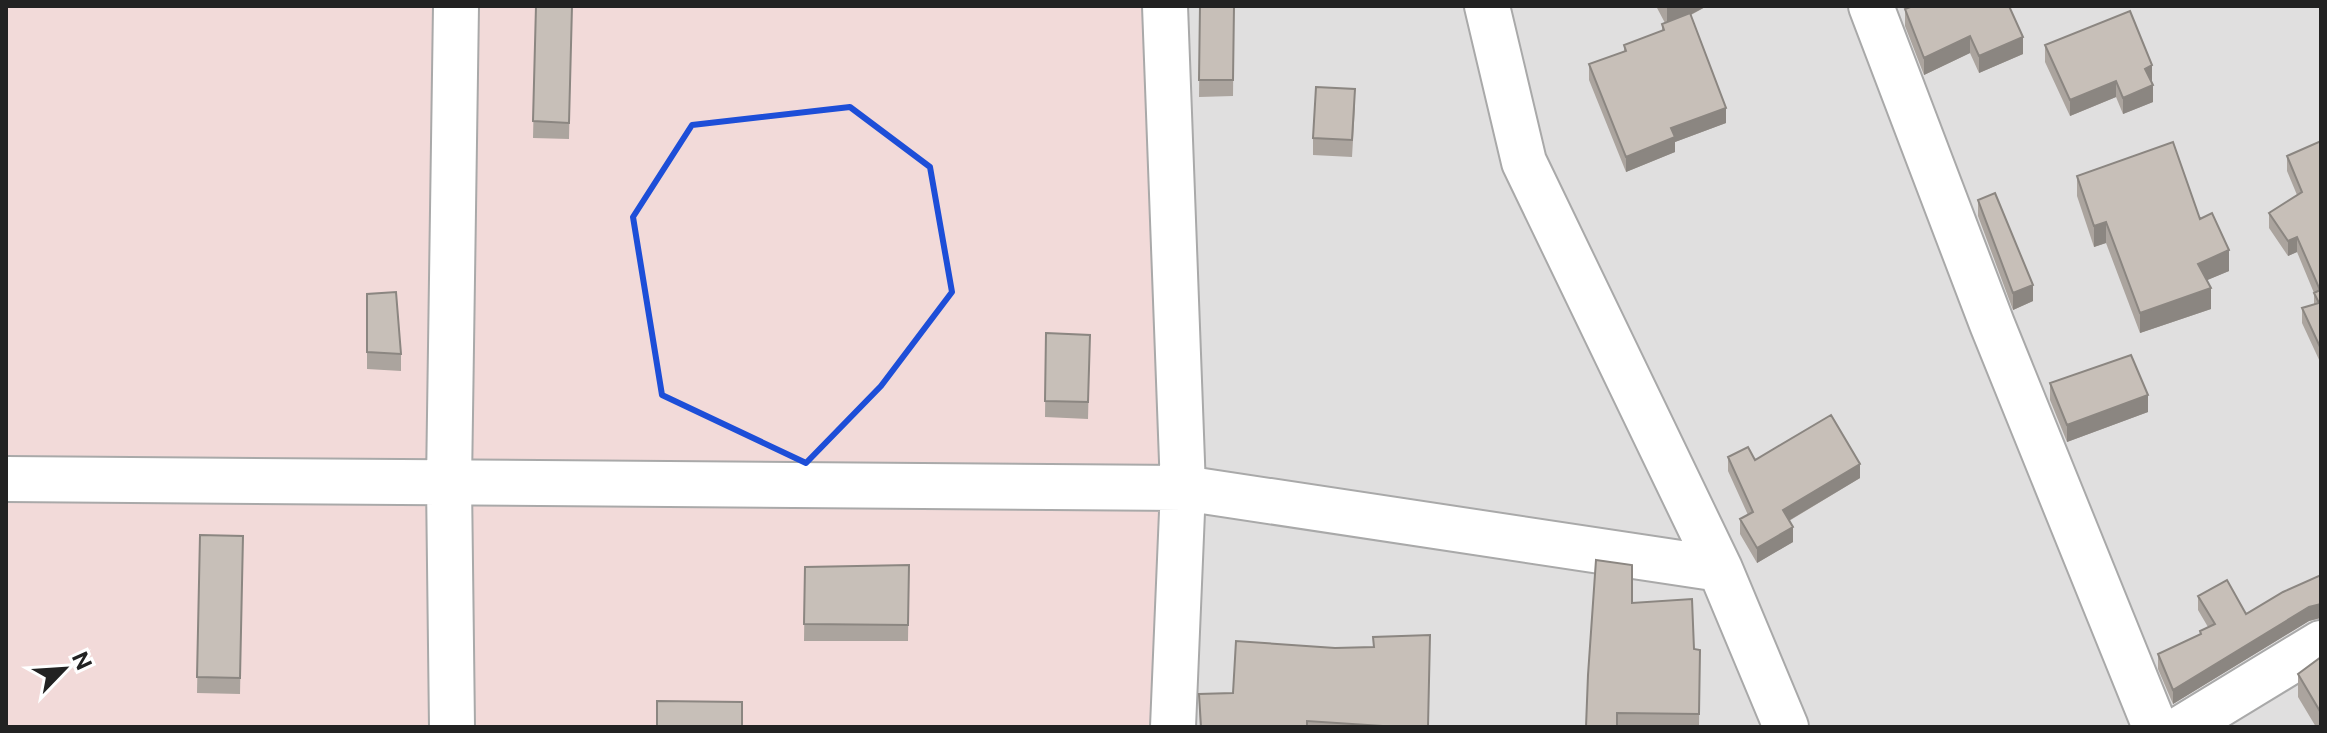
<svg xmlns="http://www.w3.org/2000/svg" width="2327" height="733" font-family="'Public Sans',sans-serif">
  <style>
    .residential { fill: #e0dfdf }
    .commercial { fill: #f2dad9 }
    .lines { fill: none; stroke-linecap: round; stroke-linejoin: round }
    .minor-casing { stroke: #a9a9a9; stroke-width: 48 }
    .minor { stroke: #fff; stroke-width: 44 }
    .wall { fill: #aba49e }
    .shaded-wall { fill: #8b8681 }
    .building { fill: #c7bfb8; stroke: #8b8681; stroke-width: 2 }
    .marked { fill: none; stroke: #1d4ed8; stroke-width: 6; stroke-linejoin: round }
  </style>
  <rect width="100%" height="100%" fill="#f2efe9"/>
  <!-- residential -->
  <path class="residential" d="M 1165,6 L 2321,6 L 2321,727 L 1180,727 Z"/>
  <!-- commercial -->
  <path class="commercial" d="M 6,6 L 1165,6 L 1180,727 L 6,727 Z"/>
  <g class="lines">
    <!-- minor casing -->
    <g class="minor-casing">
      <path id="minor" d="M 1165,6 L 1183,488 L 1173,727
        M 1487,6 L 1524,162 L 1720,569 L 1786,727
        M 1871,6 L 1992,324 L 2155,727
        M 6,479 L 1183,488 L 1720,569
        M 452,727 L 449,483 L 456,6
        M 2183,727 L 2321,643"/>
    </g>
    <!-- minor -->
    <use href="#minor" class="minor"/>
  </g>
  <!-- wall -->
  <path class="wall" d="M 536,6 L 572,6 L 569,139 L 533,138 Z
    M 1200,6 L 1234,6 L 1233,96 L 1199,97 Z
    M 1656,6 L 1707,6 L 1691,15 L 1726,123 L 1675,142 L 1675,152 L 1626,172 L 1589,80 L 1589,64 L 1624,52 L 1624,45 L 1662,31 L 1662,24 L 1665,23 Z
    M 1905,9 L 2023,54 L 1979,73 L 1970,53 L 1924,75 L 1905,26 Z
    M 2045,45 L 2151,82 L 2153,102 L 2123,114 L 2116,97 L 2070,116 L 2045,62 Z
    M 1355,106 L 1352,157 L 1313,155 L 1313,138 Z
    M 2321,141 L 2321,364 L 2302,323 L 2302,308 L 2314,304 L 2314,293 L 2297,252 L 2288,256 L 2269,228 L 2269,213 L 2297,195 L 2287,171 L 2287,156 Z
    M 2077,176 L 2200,219 L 2229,271 L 2207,280 L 2211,309 L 2140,333 L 2106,243 L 2094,247 L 2077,196 Z
    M 1978,200 L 2033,301 L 2013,310 L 1978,216 Z
    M 367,294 L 401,354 L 401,371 L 367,369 Z
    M 1046,333 L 1090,335 L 1088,419 L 1045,417 Z
    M 2050,383 L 2148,412 L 2067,442 L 2050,400 Z
    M 1728,457 L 1755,460 L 1860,478 L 1789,521 L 1793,542 L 1757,563 L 1740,534 L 1740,519 L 1748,515 L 1728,471 Z
    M 200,535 L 243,536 L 240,694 L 197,693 Z
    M 909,565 L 908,641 L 804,641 L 805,567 Z
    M 2321,575 L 2321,618 L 2309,621 L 2173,704 L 2158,669 L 2158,654 L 2200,634 L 2200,631 L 2208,627 L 2198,610 L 2198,596 L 2246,614 Z
    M 1632,603 L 1694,649 L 1700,650 L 1699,727 L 1586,727 Z
    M 1373,637 L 1428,727 L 1200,727 L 1199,694 L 1233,693 L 1335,648 L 1373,647 Z
    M 2321,657 L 2321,727 L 2316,727 L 2298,697 L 2298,674 Z"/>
  <!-- shaded-wall -->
  <path class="shaded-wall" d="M 1667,6 L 1707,6 L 1667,27 Z
    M 1970,36 L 1970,53 L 1924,75 L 1924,58 Z
    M 2023,37 L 2023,54 L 1979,73 L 1979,56 Z
    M 2152,65 L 2152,82 L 2145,69 Z
    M 2116,81 L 2116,97 L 2070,116 L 2070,100 Z
    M 2153,85 L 2153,102 L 2123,114 L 2123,98 Z
    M 1726,108 L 1726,123 L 1675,142 L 1675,152 L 1626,172 L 1626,157 L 1671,128 Z
    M 2106,222 L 2106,243 L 2094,247 L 2094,226 Z
    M 2297,237 L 2297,252 L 2288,256 L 2288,241 Z
    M 2229,250 L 2229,271 L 2198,284 L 2198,264 Z
    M 2033,285 L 2033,301 L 2013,310 L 2013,293 Z
    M 2211,288 L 2211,309 L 2140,333 L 2140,313 Z
    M 2148,395 L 2148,412 L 2067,442 L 2067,425 Z
    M 1860,464 L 1860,478 L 1783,524 L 1783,510 Z
    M 1793,527 L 1793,542 L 1757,563 L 1757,548 Z
    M 2320,604 L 2320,618 L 2309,621 L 2173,704 L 2173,690 L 2309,607 Z"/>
  <!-- building -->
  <path class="building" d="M 536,6 L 572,6 L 569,123 L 533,121 Z
    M 1200,6 L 1234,6 L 1233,80 L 1199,80 Z
    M 1913,6 L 2009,6 L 2023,37 L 1979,56 L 1970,36 L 1924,58 L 1905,9 Z
    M 2130,11 L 2152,65 L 2145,69 L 2153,85 L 2123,98 L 2116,81 L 2070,100 L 2045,45 Z
    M 1690,13 L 1726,108 L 1671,128 L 1675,137 L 1626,157 L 1589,64 L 1626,51 L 1624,45 L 1664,30 L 1662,24 Z
    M 1316,87 L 1355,89 L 1352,140 L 1313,138 Z
    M 2321,141 L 2321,349 L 2302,308 L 2319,303 L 2314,293 L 2320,290 L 2297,237 L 2288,241 L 2269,213 L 2302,192 L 2287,156 Z
    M 2173,142 L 2200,219 L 2212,213 L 2229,250 L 2198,264 L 2211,288 L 2140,313 L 2106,222 L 2094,226 L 2077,176 Z
    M 1995,193 L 2033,285 L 2013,293 L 1978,200 Z
    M 396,292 L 401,354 L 367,352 L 367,294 Z
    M 1046,333 L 1090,335 L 1088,402 L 1045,401 Z
    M 2131,355 L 2148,395 L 2067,425 L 2050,383 Z
    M 1831,415 L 1860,464 L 1783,510 L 1793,527 L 1757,548 L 1740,519 L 1753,512 L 1728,457 L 1748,447 L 1755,460 Z
    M 200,535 L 243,536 L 240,678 L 197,677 Z
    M 1596,560 L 1632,565 L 1632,603 L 1692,599 L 1694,649 L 1700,650 L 1699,714 L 1617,713 L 1617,727 L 1586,727 L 1588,675 Z
    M 909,565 L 908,625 L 804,624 L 805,567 Z
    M 2321,575 L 2321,604 L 2309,607 L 2173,690 L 2158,654 L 2201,634 L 2200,631 L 2215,624 L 2198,596 L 2227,580 L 2246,614 L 2283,592 Z
    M 1430,635 L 1428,727 L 1398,727 L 1307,721 L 1307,727 L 1201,727 L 1199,694 L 1233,693 L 1236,641 L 1335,648 L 1374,647 L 1373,637 Z
    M 2321,657 L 2321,713 L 2298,674 Z
    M 657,701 L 742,702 L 742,727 L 657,727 Z"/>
  <!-- marked area -->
  <path class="marked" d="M 850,107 L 930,167 L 952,292 L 881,386 L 806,463 L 662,395 L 633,217 L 692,125 Z"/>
  <!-- border -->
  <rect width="2327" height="733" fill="none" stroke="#222222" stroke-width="16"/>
  <!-- north arrow -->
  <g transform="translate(64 669) rotate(65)" stroke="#ffffff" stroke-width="6" paint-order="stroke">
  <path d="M0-6L14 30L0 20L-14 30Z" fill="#222222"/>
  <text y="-12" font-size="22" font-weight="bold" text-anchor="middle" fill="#222222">N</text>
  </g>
</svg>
